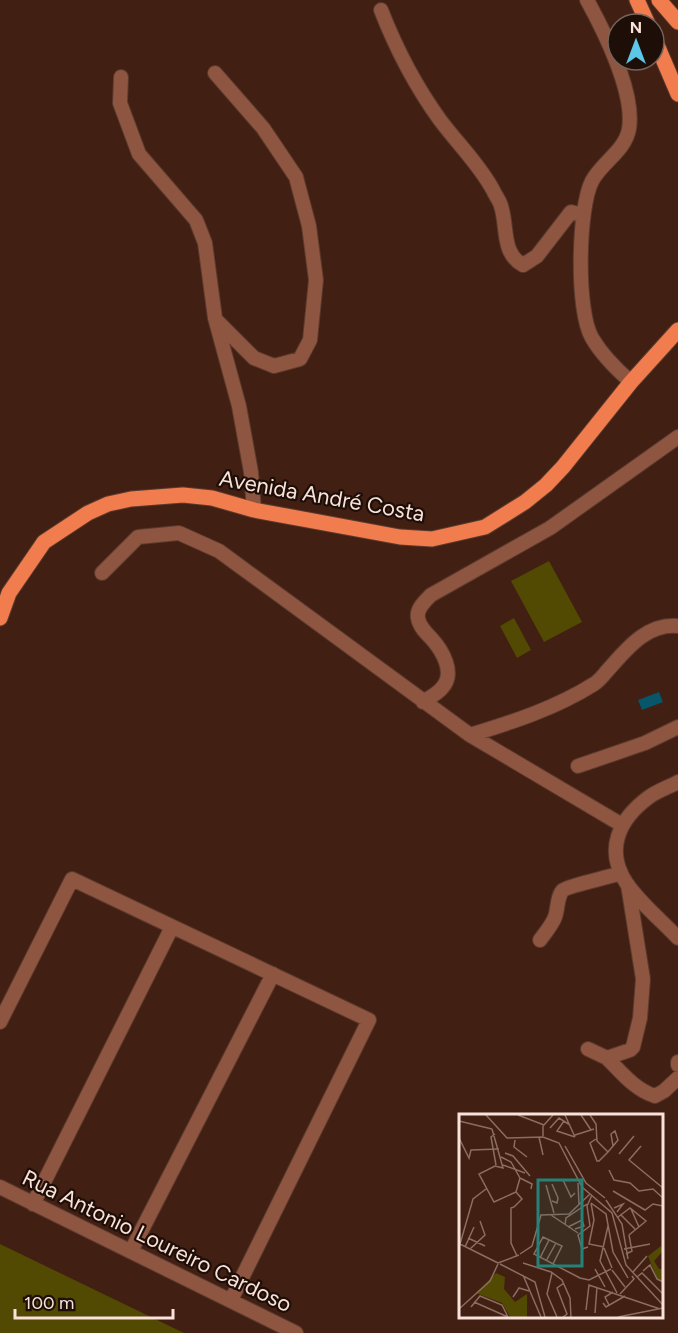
<svg xmlns="http://www.w3.org/2000/svg" width="678" height="1333" font-family="Figtree,sans-serif">
  <style>
    .green { fill: #524903 }
    .water { fill: #075669 }
    .lines { fill: none; stroke-linecap: round; stroke-linejoin: round }
    .minor-casing { stroke: #5b3a2e; stroke-width: 16 }
    .major-casing { stroke: #5b3a2e; stroke-width: 17 }
    .minor { stroke: #8e5540; stroke-width: 14 }
    .major { stroke: #f17c4e; stroke-width: 15 }
    .labels { text-anchor: middle; dominant-baseline: central; stroke-width: 4.5; stroke-linejoin: round; paint-order: stroke }
    .street-label { font-size: 22px; fill: #fae2da; stroke: #1d0e08 }
    .inset-road { fill: none; stroke: #8b6d62; stroke-width: 1.5 }
    .view { fill: #268179; fill-opacity: 0.15; stroke: #268179; stroke-width: 3 }
    .inset-edge { fill: none; stroke: #fae2da; stroke-width: 3 }
  </style>
  <rect width="100%" height="100%" fill="#411f12"/>
  <!-- green -->
  <path class="green" d="M 549,561 L 582,622 L 544,642 L 511,581 Z
    M 514,618 L 531,650 L 517,658 L 500,626 Z
    M 0,1244 L 184,1333 L 0,1333 Z"/>
  <!-- water -->
  <path class="water" d="M 659,692 L 663,702 L 642,710 L 638,700 Z"/>
  <g class="lines">
    <!-- minor casing -->
    <g class="minor-casing">
      <path id="minor" d="M 587,0 C 604,31 635,93 629,129 C 625,151 602,162 592,181 C 578,208 576,311 592,338 C 602,355 616,369 631,382
        M 381,10 C 397,51 414,84 440,120 C 458,144 479,164 493,190 C 495,195 500,201 501,206 C 508,227 501,253 523,265 L 537,256 L 571,212 L 582,215
        M 215,73 L 263,128 L 296,177 L 309,226 L 316,280 L 310,340 L 300,359 L 274,366 L 254,358 L 216,320
        M 121,77 L 120,103 L 139,154 L 196,220 L 205,243 L 215,318 L 239,406 L 251,472 L 254,510
        M 102,573 L 138,537 L 179,533 L 219,551 L 470,735 L 622,825
        M 423,702 C 429,698 437,694 442,688 C 456,673 442,650 431,638 C 426,633 419,626 418,618 C 416,609 425,601 431,595 L 550,528 L 678,437
        M 470,735 C 513,722 556,708 594,684 C 599,681 603,676 607,671 C 626,650 646,623 678,626
        M 578,766 L 645,743 L 678,727
        M 678,782 C 669,787 657,791 649,797 C 619,819 604,850 627,884 C 641,904 662,921 678,938
        M 540,940 C 545,933 552,925 555,917 C 558,909 557,896 563,890 C 565,887 613,876 621,873
        M 0,1022 L 72,879 L 369,1020 L 231,1300
        M 588,1049 L 607,1058 L 630,1050 L 633,1047 L 640,1018 L 643,979 L 628,885
        M 607,1058 C 621,1072 635,1090 655,1096 L 664,1091 L 678,1078
        M 678,1062 L 678,1065
        M 0,1187 L 296,1333
        M 33,1204 L 172,927
        M 131,1251 L 273,974"/>
    </g>
    <!-- major casing -->
    <g class="major-casing">
      <path id="major" d="M 637,0 L 648,24
        M 659,0 L 678,22
        M 654,38 L 678,94
        M 0,618 L 9,593 L 44,542 L 88,513 L 108,504 L 131,499 L 183,495 L 212,498 L 254,510 L 400,537 L 432,539 L 485,527 L 525,502 L 546,485 L 563,467 L 631,382 L 678,330"/>
    </g>
    <!-- minor -->
    <use href="#minor" class="minor"/>
    <!-- major -->
    <use href="#major" class="major"/>
  </g>
  <g class="labels">
    <!-- street labels -->
    <g class="street-label">
      <text transform="translate(322 496) rotate(10)">Avenida André Costa</text>
      <text transform="translate(157 1241) rotate(26)">Rua Antonio Loureiro Cardoso</text>
    </g>
  </g>
  <!-- overview -->
  <g transform="translate(459 1114)">
    <rect width="204" height="204" fill="#411f12"/>
    <path d="M 202,132 L 204,137 L 195,147 L 200,155 L 204,155 L 204,167 L 199,167 L 189,142 ZM 37,159 L 46,163 L 45,175 L 56,188 L 68,180 L 68,203 L 51,203 L 43,189 L 17,179 Z" fill="#524903"/>
    <path class="inset-road" d="M 27,1 L 48,24 L 84,23 L 100,29 L 123,73 L 153,99 L 167,151 L 204,191M 59,1 L 85,11M 106,1 L 116,23M 122,1 L 132,16M 131,1 L 137,10 L 138,27 L 149,38M 0,7 L 33,15M 105,7 L 98,17 L 116,23M 91,14 L 100,4 L 111,11M 33,15 L 44,54 L 36,52 L 20,60 L 35,88 L 57,78 L 61,64 L 52,48 L 42,43M 36,20 L 32,23 L 37,51M 116,21 L 135,15M 84,22 L 84,12 L 94,1M 80,23 L 84,41M 0,24 L 10,44 L 12,36 L 40,35M 137,25 L 131,29 L 138,47 L 140,47 L 149,38 L 159,26 L 156,17 L 152,20 L 154,32M 56,26 L 55,33 L 68,43M 106,32 L 127,69 L 146,84M 182,32 L 170,46 L 204,74M 46,39 L 54,42 L 71,62M 160,40 L 175,22M 44,51 L 66,59M 150,56 L 155,66 L 171,69 L 180,77 L 194,75 L 204,84M 61,64 L 73,70 L 72,75M 104,66 L 112,83 L 116,79M 119,69 L 120,90M 93,70 L 99,84 L 98,89 L 93,87M 87,71 L 95,99M 27,75 L 14,85 L 1,130 L 39,149M 154,77 L 186,96 L 194,90 L 204,92M 147,86 L 163,110 L 169,145M 132,89 L 147,100 L 154,138 L 169,164M 132,89 L 135,106 L 130,130 L 145,133M 55,93 L 52,94 L 52,129 L 58,142M 55,93 L 63,85 L 57,78M 155,94 L 164,90 L 158,98M 172,95 L 180,113M 92,101 L 119,119M 162,101 L 176,115M 159,103 L 171,94 L 187,107 L 170,121M 106,111 L 107,104 L 128,90M 149,112 L 141,147 L 158,179M 109,113 L 123,106 L 125,112 L 116,115M 9,124 L 26,132M 6,133 L 15,113M 129,133 L 123,135 L 119,121 L 131,112 L 128,92 L 133,81M 145,134 L 153,154M 11,135 L 26,121 L 21,107M 165,135 L 191,130M 61,140 L 73,132 L 82,101 L 110,100 L 131,80M 167,140 L 173,137 L 170,121M 81,144 L 90,126M 87,147 L 97,129M 39,149 L 60,141M 64,149 L 92,158 L 103,166 L 111,184 L 112,203M 41,150 L 76,168 L 86,203M 94,150 L 103,132 L 84,123 L 75,140 L 121,164 L 130,166 L 152,155M 136,155 L 146,173M 153,156 L 166,173M 184,157 L 191,151 L 198,165 L 204,168M 174,158 L 188,142M 93,159 L 88,180 L 98,203M 64,161 L 82,203M 178,163 L 183,159 L 204,180M 161,180 L 175,165 L 173,162M 54,183 L 60,174 L 70,177M 15,188 L 49,203M 144,189 L 147,193 L 166,182M 150,191 L 146,183 L 154,178M 12,193 L 21,182 L 43,191 L 49,203M 0,195 L 31,167 L 39,150M 127,196 L 130,171 L 201,195M 136,199 L 138,173M 104,203 L 108,200 L 98,174 L 105,169M 159,203 L 204,194"/>
    <path class="view" d="M 79,66 L 123,66 L 123,152 L 79,152 Z"/>
    <rect width="204" height="204" class="inset-edge"/>
  </g>
  <!-- north arrow -->
  <g transform="translate(636 42)"><circle r="28" fill="#1d0e08" stroke="#75635c" stroke-width="1.5"/>
  <path d="M0-4.5L10 22L0 15L-10 22Z" fill="#5dc7e8"/>
  <text y="-9" font-size="16" font-weight="bold" text-anchor="middle" fill="#fae2da">N</text>
  </g>
  <!-- scale -->
  <path d="M15 1309v9h158v-9" fill="none" stroke="#fae2da" stroke-width="3"/>
  <text x="24" y="1309" font-size="18" fill="#fae2da" stroke="#1d0e08" stroke-width="4.5" paint-order="stroke">100 m</text>
</svg>
